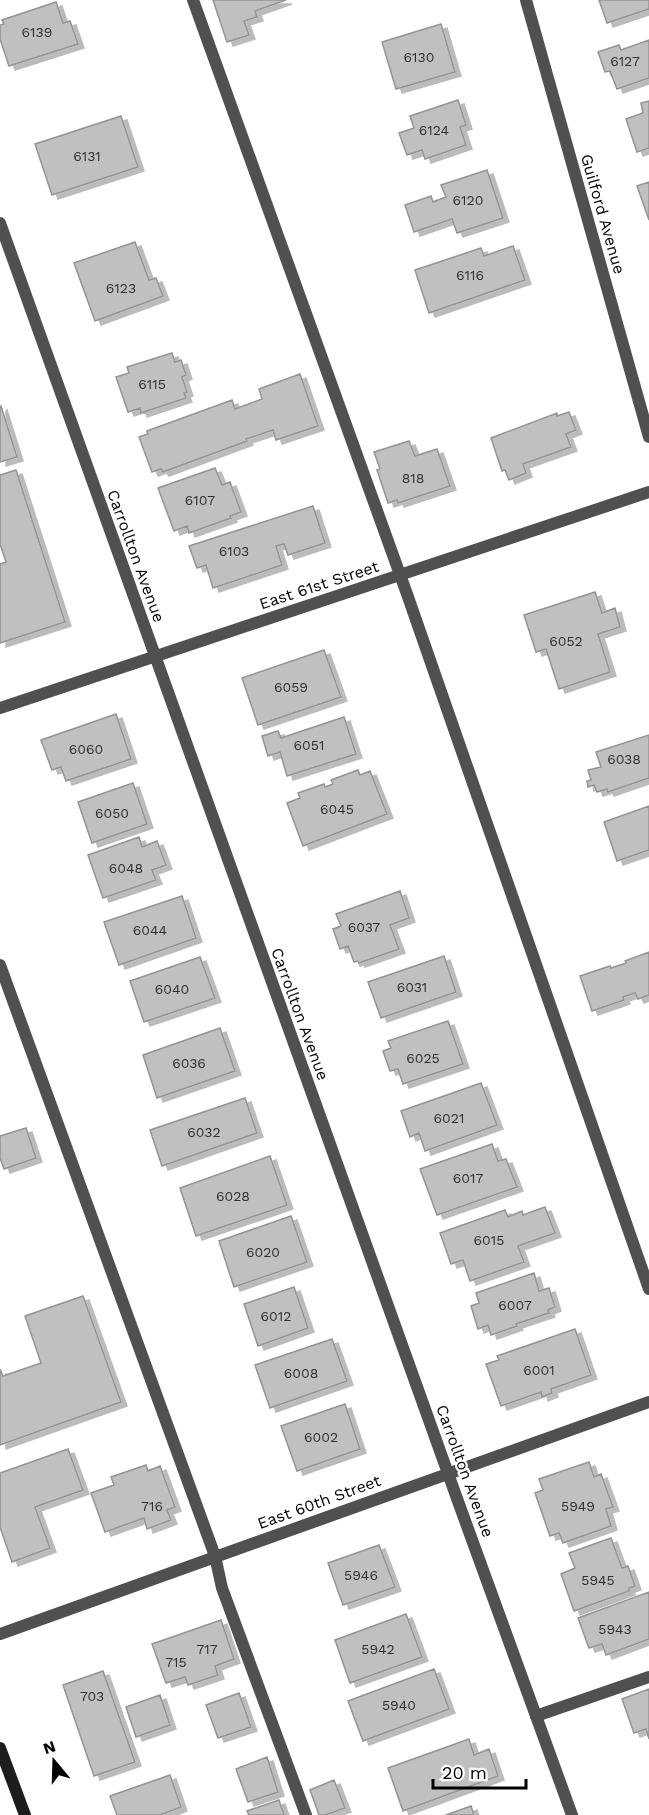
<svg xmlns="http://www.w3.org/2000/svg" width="649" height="1815" font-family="'Work Sans',sans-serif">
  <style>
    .building { fill: #c0c0c0; stroke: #949494; stroke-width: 1.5; filter: url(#shadow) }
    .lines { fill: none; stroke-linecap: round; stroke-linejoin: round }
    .service { stroke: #505050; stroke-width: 12 }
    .minor { stroke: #505050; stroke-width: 12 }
    .secondary { stroke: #1d1d1d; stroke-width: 12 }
    .labels { text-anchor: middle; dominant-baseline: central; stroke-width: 4.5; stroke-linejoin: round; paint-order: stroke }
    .number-label { font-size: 14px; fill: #303030 }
    .street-label { font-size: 16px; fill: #000; stroke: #fff }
  </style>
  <defs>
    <filter id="shadow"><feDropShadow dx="6" dy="4" stdDeviation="0" flood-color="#0004"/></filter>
  </defs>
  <rect width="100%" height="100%" fill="#fff"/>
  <!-- building -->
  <path class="building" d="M 213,0 L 286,0 L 255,11 L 257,17 L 244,21 L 249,35 L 227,42 Z
    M 599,0 L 649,0 L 649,9 L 607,23 Z
    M 56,2 L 63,23 L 70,21 L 78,44 L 9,66 L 0,39 L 0,25 L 4,24 L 2,20 Z
    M 441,24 L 455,72 L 396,89 L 382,42 Z
    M 649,40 L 649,78 L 617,89 L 610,71 L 605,72 L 598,52 L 619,45 L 621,50 Z
    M 458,100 L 466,125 L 460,127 L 466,145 L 425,159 L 422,150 L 407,155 L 399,133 L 414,128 L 410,116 Z
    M 649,101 L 649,148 L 637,152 L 626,119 L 643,113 L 641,103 Z
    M 121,116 L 138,167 L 52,195 L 35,144 Z
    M 487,170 L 503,218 L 457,233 L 452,219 L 414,232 L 405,205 L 431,196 L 433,202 L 446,197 L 441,185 Z
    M 649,182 L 649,220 L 637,186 Z
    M 135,242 L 149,280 L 156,278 L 163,296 L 95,321 L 74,263 Z
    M 513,246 L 525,280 L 429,313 L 415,270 L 481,248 L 484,256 Z
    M 172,353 L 175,362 L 181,360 L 186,375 L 182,377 L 187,392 L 184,393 L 186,398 L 141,413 L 140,408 L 128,412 L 116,377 L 129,373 L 127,367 Z
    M 300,374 L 318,426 L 276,440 L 273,430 L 246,439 L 247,441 L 163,472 L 161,469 L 152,472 L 139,437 L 148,434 L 147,431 L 232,400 L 235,409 L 262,399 L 259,389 Z
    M 1,406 L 17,457 L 0,462 L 0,407 Z
    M 569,412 L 576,430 L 566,434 L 571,447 L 523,464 L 526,473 L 509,480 L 505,470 L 502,471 L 491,438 L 557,413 L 557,416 Z
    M 409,441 L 415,456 L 437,449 L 450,486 L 398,503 L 397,500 L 388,503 L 377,470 L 380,469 L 374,452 Z
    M 215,468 L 222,485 L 230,482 L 241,512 L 230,516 L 231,518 L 189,533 L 187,526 L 174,531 L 158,488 Z
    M 16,470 L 65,622 L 0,643 L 0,564 L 6,562 L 0,544 L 0,475 Z
    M 313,506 L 325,543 L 288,555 L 284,544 L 276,546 L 282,565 L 213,588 L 206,565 L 197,568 L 189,546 Z
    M 595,592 L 602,613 L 615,608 L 620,627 L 598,634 L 610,672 L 559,689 L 546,649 L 536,652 L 524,615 Z
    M 324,650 L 341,697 L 258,725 L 242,678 Z
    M 116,714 L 131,759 L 66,781 L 61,767 L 52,770 L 41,740 Z
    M 344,717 L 356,754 L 287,776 L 280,752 L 268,756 L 262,736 L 278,731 L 281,738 Z
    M 649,735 L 649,778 L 608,792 L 607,789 L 597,792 L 594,785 L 588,787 L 587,781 L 591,780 L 588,770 L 601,767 L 596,752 Z
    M 358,770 L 360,775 L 370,771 L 387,814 L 303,846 L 287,803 L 300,798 L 298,793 L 324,784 L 325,787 L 333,784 L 331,780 Z
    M 133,783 L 147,824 L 92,843 L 78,802 Z
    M 649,806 L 649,850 L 617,861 L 604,822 Z
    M 139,837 L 142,847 L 157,841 L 166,865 L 152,870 L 156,880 L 103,898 L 88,855 Z
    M 400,891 L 409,918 L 390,925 L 399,949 L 359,963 L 358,961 L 354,962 L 348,946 L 340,949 L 333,929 L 341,926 L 336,914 Z
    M 182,896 L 196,938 L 119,965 L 104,922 Z
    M 649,952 L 649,995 L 638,999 L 635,993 L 623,997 L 624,1000 L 592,1011 L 580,976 L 610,966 L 611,968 L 626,963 L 625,961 Z
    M 444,956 L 456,992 L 381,1018 L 368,982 Z
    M 200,957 L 215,998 L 144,1022 L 130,981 Z
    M 448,1021 L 463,1064 L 403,1084 L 398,1069 L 390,1071 L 383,1051 L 391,1048 L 388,1041 Z
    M 220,1028 L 235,1071 L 157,1098 L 143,1055 Z
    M 481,1083 L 497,1125 L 425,1151 L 419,1133 L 410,1137 L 401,1111 Z
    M 245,1098 L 257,1133 L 162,1166 L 150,1130 Z
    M 26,1128 L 36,1158 L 4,1169 L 0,1158 L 0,1136 Z
    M 492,1144 L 498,1161 L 506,1159 L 517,1187 L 437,1215 L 420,1169 Z
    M 270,1156 L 287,1205 L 196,1236 L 180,1188 Z
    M 545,1207 L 555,1233 L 518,1246 L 524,1262 L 470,1281 L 463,1260 L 451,1264 L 440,1233 L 505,1210 L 508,1217 L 522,1211 L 523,1215 Z
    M 291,1216 L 307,1262 L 234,1287 L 219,1241 Z
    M 534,1273 L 539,1291 L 549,1288 L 555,1307 L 548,1310 L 549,1313 L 516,1324 L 517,1326 L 491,1335 L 488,1325 L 478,1329 L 471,1306 L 479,1303 L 476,1293 Z
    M 294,1287 L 308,1328 L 258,1346 L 244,1304 Z
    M 83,1296 L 121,1402 L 0,1445 L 0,1369 L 3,1376 L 41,1363 L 25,1316 Z
    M 575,1329 L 591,1375 L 551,1389 L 552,1393 L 542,1397 L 541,1392 L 501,1406 L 486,1364 L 499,1360 L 497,1356 Z
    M 332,1339 L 347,1381 L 270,1408 L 255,1365 Z
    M 345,1404 L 360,1449 L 297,1471 L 281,1426 Z
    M 68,1449 L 83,1490 L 35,1507 L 50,1548 L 12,1562 L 0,1527 L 0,1473 Z
    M 589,1462 L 594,1477 L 601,1474 L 613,1507 L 606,1509 L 611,1526 L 563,1543 L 559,1533 L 550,1536 L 535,1493 L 543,1490 L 539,1479 Z
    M 146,1465 L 148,1471 L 160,1466 L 175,1507 L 167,1510 L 171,1520 L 147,1529 L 144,1518 L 105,1532 L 91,1493 L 114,1485 L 111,1477 Z
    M 611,1538 L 622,1568 L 628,1566 L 635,1586 L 629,1588 L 629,1591 L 574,1611 L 561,1574 L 575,1568 L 569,1553 Z
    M 379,1545 L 395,1587 L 343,1605 L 328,1563 Z
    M 649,1592 L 649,1639 L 606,1655 L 602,1644 L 589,1648 L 578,1618 Z
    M 406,1614 L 422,1657 L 350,1683 L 335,1640 Z
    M 221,1620 L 234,1659 L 215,1666 L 218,1675 L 188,1685 L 185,1677 L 166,1683 L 152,1644 Z
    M 434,1669 L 449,1709 L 363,1741 L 348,1701 Z
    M 103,1671 L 135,1762 L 94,1776 L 63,1685 Z
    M 649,1689 L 649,1739 L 646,1729 L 634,1733 L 622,1699 Z
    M 239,1693 L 251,1727 L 218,1738 L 206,1705 Z
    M 160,1695 L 170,1725 L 136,1737 L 126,1707 Z
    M 469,1739 L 474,1755 L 489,1749 L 498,1776 L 403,1811 L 388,1768 Z
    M 267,1757 L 278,1792 L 248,1802 L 236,1769 Z
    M 170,1775 L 181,1807 L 160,1815 L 117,1815 L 110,1796 Z
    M 334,1780 L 345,1808 L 325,1815 L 319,1815 L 310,1790 Z
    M 279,1800 L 284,1815 L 249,1815 L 247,1811 Z
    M 471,1806 L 474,1815 L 446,1815 Z"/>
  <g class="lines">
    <!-- service -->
    <path class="service" d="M 193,0 L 407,594 L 649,1289
      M 0,965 L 215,1556 L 222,1588 L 306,1815
      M 536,1716 L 649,1677"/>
    <!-- minor -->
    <path class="minor" d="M 526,0 L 649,437
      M 0,223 L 459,1504 L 572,1815
      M 0,708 L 649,492
      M 0,1634 L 649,1402"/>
    <!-- secondary -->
    <path class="secondary" d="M 0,1748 L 25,1815"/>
  </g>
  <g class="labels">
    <!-- number labels -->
    <g class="number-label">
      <text x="37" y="32">6139</text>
      <text x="419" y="57">6130</text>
      <text x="625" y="61">6127</text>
      <text x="434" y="130">6124</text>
      <text x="87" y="156">6131</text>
      <text x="468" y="200">6120</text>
      <text x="470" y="275">6116</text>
      <text x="121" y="288">6123</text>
      <text x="152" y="384">6115</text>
      <text x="413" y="478">818</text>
      <text x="200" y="500">6107</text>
      <text x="234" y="551">6103</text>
      <text x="566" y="641">6052</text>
      <text x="291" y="687">6059</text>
      <text x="309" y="745">6051</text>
      <text x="86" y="749">6060</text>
      <text x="624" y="759">6038</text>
      <text x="337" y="809">6045</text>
      <text x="112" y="813">6050</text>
      <text x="126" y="868">6048</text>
      <text x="364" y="927">6037</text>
      <text x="150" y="930">6044</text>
      <text x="412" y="987">6031</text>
      <text x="172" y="989">6040</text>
      <text x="423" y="1058">6025</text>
      <text x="189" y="1063">6036</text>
      <text x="449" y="1118">6021</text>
      <text x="204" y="1132">6032</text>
      <text x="468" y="1178">6017</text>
      <text x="233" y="1196">6028</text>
      <text x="489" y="1240">6015</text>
      <text x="263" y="1252">6020</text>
      <text x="515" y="1305">6007</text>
      <text x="276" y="1316">6012</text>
      <text x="539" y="1370">6001</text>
      <text x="301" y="1373">6008</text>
      <text x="321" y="1437">6002</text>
      <text x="152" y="1506">716</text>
      <text x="578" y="1506">5949</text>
      <text x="361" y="1575">5946</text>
      <text x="598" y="1580">5945</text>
      <text x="615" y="1629">5943</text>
      <text x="207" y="1649">717</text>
      <text x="378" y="1649">5942</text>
      <text x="176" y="1662">715</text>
      <text x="92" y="1696">703</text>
      <text x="399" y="1705">5940</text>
    </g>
    <!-- street labels -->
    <g class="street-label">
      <text transform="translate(603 214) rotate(74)">Guilford Avenue</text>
      <text transform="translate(136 556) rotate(70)">Carrollton Avenue</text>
      <text transform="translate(319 585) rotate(-18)">East 61st Street</text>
      <text transform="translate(300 1014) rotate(70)">Carrollton Avenue</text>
      <text transform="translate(465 1471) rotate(70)">Carrollton Avenue</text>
      <text transform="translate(319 1502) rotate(-20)">East 60th Street</text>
    </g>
  </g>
  <!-- north arrow -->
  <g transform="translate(54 1761) rotate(341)" stroke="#ffffff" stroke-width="4.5" paint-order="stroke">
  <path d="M0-4.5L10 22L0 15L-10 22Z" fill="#000000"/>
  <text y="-9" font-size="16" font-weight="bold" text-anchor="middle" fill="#000000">N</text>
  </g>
  <!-- scale -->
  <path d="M433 1779v9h93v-9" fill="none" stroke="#000000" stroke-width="3"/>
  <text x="442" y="1779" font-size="18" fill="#000000" stroke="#ffffff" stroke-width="4.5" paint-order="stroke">20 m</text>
</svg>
